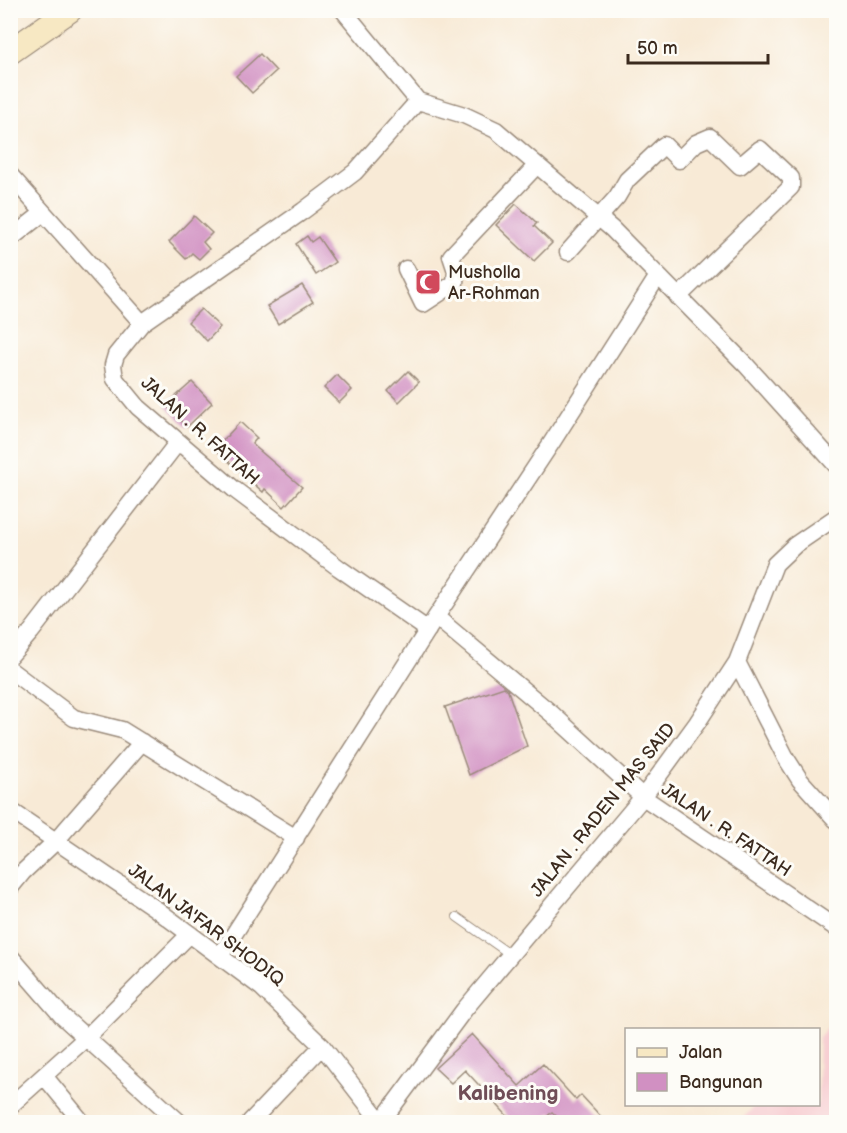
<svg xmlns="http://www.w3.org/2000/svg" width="847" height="1133" font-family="'Balsamiq Sans',sans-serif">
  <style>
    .built { fill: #f7cfd3 }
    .building { fill: #d190c2 }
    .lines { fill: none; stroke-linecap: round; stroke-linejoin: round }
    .lane-casing { stroke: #9a8a7a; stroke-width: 10 }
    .street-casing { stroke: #9a8a7a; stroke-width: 19 }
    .secondary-casing { stroke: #9a8a7a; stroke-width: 26 }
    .lane { stroke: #fff; stroke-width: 8 }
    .street { stroke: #fff; stroke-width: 16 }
    .secondary { stroke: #f7e8c3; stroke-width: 24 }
    .labels { text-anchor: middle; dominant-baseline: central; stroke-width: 6; stroke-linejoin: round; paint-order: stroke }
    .poi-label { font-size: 18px; fill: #3b2a1e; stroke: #fdfcf7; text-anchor: start }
    .street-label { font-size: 18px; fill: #3b2a1e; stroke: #fdfcf7 }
    .quarter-label { font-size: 21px; font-weight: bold; fill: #704e57; stroke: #fdfcf7 }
  </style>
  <rect width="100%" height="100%" fill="#fdfcf7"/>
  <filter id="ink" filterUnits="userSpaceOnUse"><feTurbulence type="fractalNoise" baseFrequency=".0167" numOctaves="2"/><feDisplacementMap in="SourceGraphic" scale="12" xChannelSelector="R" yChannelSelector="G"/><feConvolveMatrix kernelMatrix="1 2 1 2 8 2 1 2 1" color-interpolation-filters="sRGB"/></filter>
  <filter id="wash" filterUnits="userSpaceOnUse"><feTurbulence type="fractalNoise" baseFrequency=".008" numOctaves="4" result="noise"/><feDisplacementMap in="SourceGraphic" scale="24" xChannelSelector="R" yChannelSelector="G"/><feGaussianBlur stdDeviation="1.35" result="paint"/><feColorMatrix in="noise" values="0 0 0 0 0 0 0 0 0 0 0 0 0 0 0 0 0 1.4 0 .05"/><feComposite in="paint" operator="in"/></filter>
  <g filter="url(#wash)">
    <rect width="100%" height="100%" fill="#f8ead6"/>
    <!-- built -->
    <path class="built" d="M 836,1018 L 836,1122 L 739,1122 L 756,1105 L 818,1104 L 819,1037 Z"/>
    <g id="blocks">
      <!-- building -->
      <path class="building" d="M 260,54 L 276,71 L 252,93 L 236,76 Z
        M 516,204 L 537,223 L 534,226 L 552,243 L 534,261 L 496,225 Z
        M 194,216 L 212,233 L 203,242 L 209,249 L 199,259 L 192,253 L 186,259 L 169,242 Z
        M 307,236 L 311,242 L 318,237 L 335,262 L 316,275 L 296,244 Z
        M 302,285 L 313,302 L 278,324 L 267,306 Z
        M 201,309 L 220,327 L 207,341 L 188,322 Z
        M 408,371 L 419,382 L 399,402 L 388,391 Z
        M 337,375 L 352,390 L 339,403 L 324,388 Z
        M 192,382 L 212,403 L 187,427 L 166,405 Z
        M 240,422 L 257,438 L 252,444 L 302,487 L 284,507 L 265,489 L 263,492 L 215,449 Z
        M 504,687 L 508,691 L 527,746 L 469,775 L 445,707 Z
        M 472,1034 L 519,1086 L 543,1064 L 576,1100 L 581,1095 L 606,1122 L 562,1122 L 552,1112 L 541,1122 L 513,1122 L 465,1070 L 451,1083 L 435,1068 Z"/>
    </g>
  </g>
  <g filter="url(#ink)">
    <use href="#blocks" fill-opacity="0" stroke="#9a8a7a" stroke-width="1.5"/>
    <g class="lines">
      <!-- lane casing -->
      <g class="lane-casing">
        <path id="lane" d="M 457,917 L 511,955"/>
      </g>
      <!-- street casing -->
      <g class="street-casing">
        <path id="street" d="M 343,10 L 418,101 L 464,115 L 496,130 L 612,229 L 746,365 L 836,465
          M 418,101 L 355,172 L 303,211 L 142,323 L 116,355 L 113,365 L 115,379 L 138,407 L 235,490 L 339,568 L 428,630
          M 10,175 L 142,323
          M 10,239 L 43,213
          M 568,252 L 617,197 L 627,180 L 664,145 L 679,160 L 696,143 L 710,137 L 740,166 L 760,149 L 791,178 L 791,187 L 678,297
          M 406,269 L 423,304 L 455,283 L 456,271 L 451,256 L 537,165
          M 436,617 L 552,714 L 643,797 L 836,928
          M 10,656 L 31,632 L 178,442
          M 737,662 L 786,758 L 800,780 L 836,820
          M 10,670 L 74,718 L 122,730 L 296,838
          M 10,810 L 156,909 L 261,987 L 322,1046 L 381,1122
          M 10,888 L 23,872 L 55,842 L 142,742
          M 10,956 L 62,1016 L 179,1122
          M 220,956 L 436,617 L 552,442 L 658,276
          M 45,1077 L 82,1122
          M 10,1106 L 87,1037 L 190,934
          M 250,1122 L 322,1046
          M 381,1122 L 464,1010 L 643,797 L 697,723 L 737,662 L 775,564 L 795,545 L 836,517"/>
      </g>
      <!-- secondary casing -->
      <g class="secondary-casing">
        <path id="secondary" d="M 10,52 L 70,10"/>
      </g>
      <!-- lane -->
      <use href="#lane" class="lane"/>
      <!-- street -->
      <use href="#street" class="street"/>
      <!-- secondary -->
      <use href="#secondary" class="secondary"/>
    </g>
  </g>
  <!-- icons -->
  <defs>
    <g id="mosque-square" transform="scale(1.35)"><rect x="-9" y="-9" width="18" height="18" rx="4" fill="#d1495b" stroke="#fdfcf7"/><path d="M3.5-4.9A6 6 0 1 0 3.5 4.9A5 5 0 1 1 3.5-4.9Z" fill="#fff"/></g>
  </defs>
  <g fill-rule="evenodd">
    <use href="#mosque-square" x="428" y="282"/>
  </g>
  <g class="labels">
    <!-- poi labels -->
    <g class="poi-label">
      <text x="448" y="272">Musholla<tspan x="448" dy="21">Ar-Rohman</tspan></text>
    </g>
    <!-- street labels -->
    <g class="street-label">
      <text transform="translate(200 431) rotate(42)">JALAN . R. FATTAH</text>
      <text transform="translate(603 810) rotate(-51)">JALAN . RADEN MAS SAID</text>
      <text transform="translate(726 830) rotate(34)">JALAN . R. FATTAH</text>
      <text transform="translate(206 925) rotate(37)">JALAN JA'FAR SHODIQ</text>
    </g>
    <!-- quarter labels -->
    <g class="quarter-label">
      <text x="508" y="1093">Kalibening</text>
    </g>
  </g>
  <!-- margin -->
  <rect width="847" height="1133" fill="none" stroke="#fdfcf7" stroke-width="36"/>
  <!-- legend -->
  <rect x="625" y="1028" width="195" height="78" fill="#fdfcf7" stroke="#afa8a0" stroke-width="1.5"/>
  <rect x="637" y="1048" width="30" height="9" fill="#f7e8c3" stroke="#afa8a0" stroke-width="1.5"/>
  <text x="679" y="1058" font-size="18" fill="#3b2a1e">Jalan</text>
  <rect x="637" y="1073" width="30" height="18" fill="#d190c2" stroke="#afa8a0" stroke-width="1.5"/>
  <text x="679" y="1088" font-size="18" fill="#3b2a1e">Bangunan</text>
  <!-- scale -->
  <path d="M628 54v9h140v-9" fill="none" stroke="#3b2a1e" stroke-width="3"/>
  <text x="637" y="54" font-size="18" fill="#3b2a1e" stroke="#fdfcf7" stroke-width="4.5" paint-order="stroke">50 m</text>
</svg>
